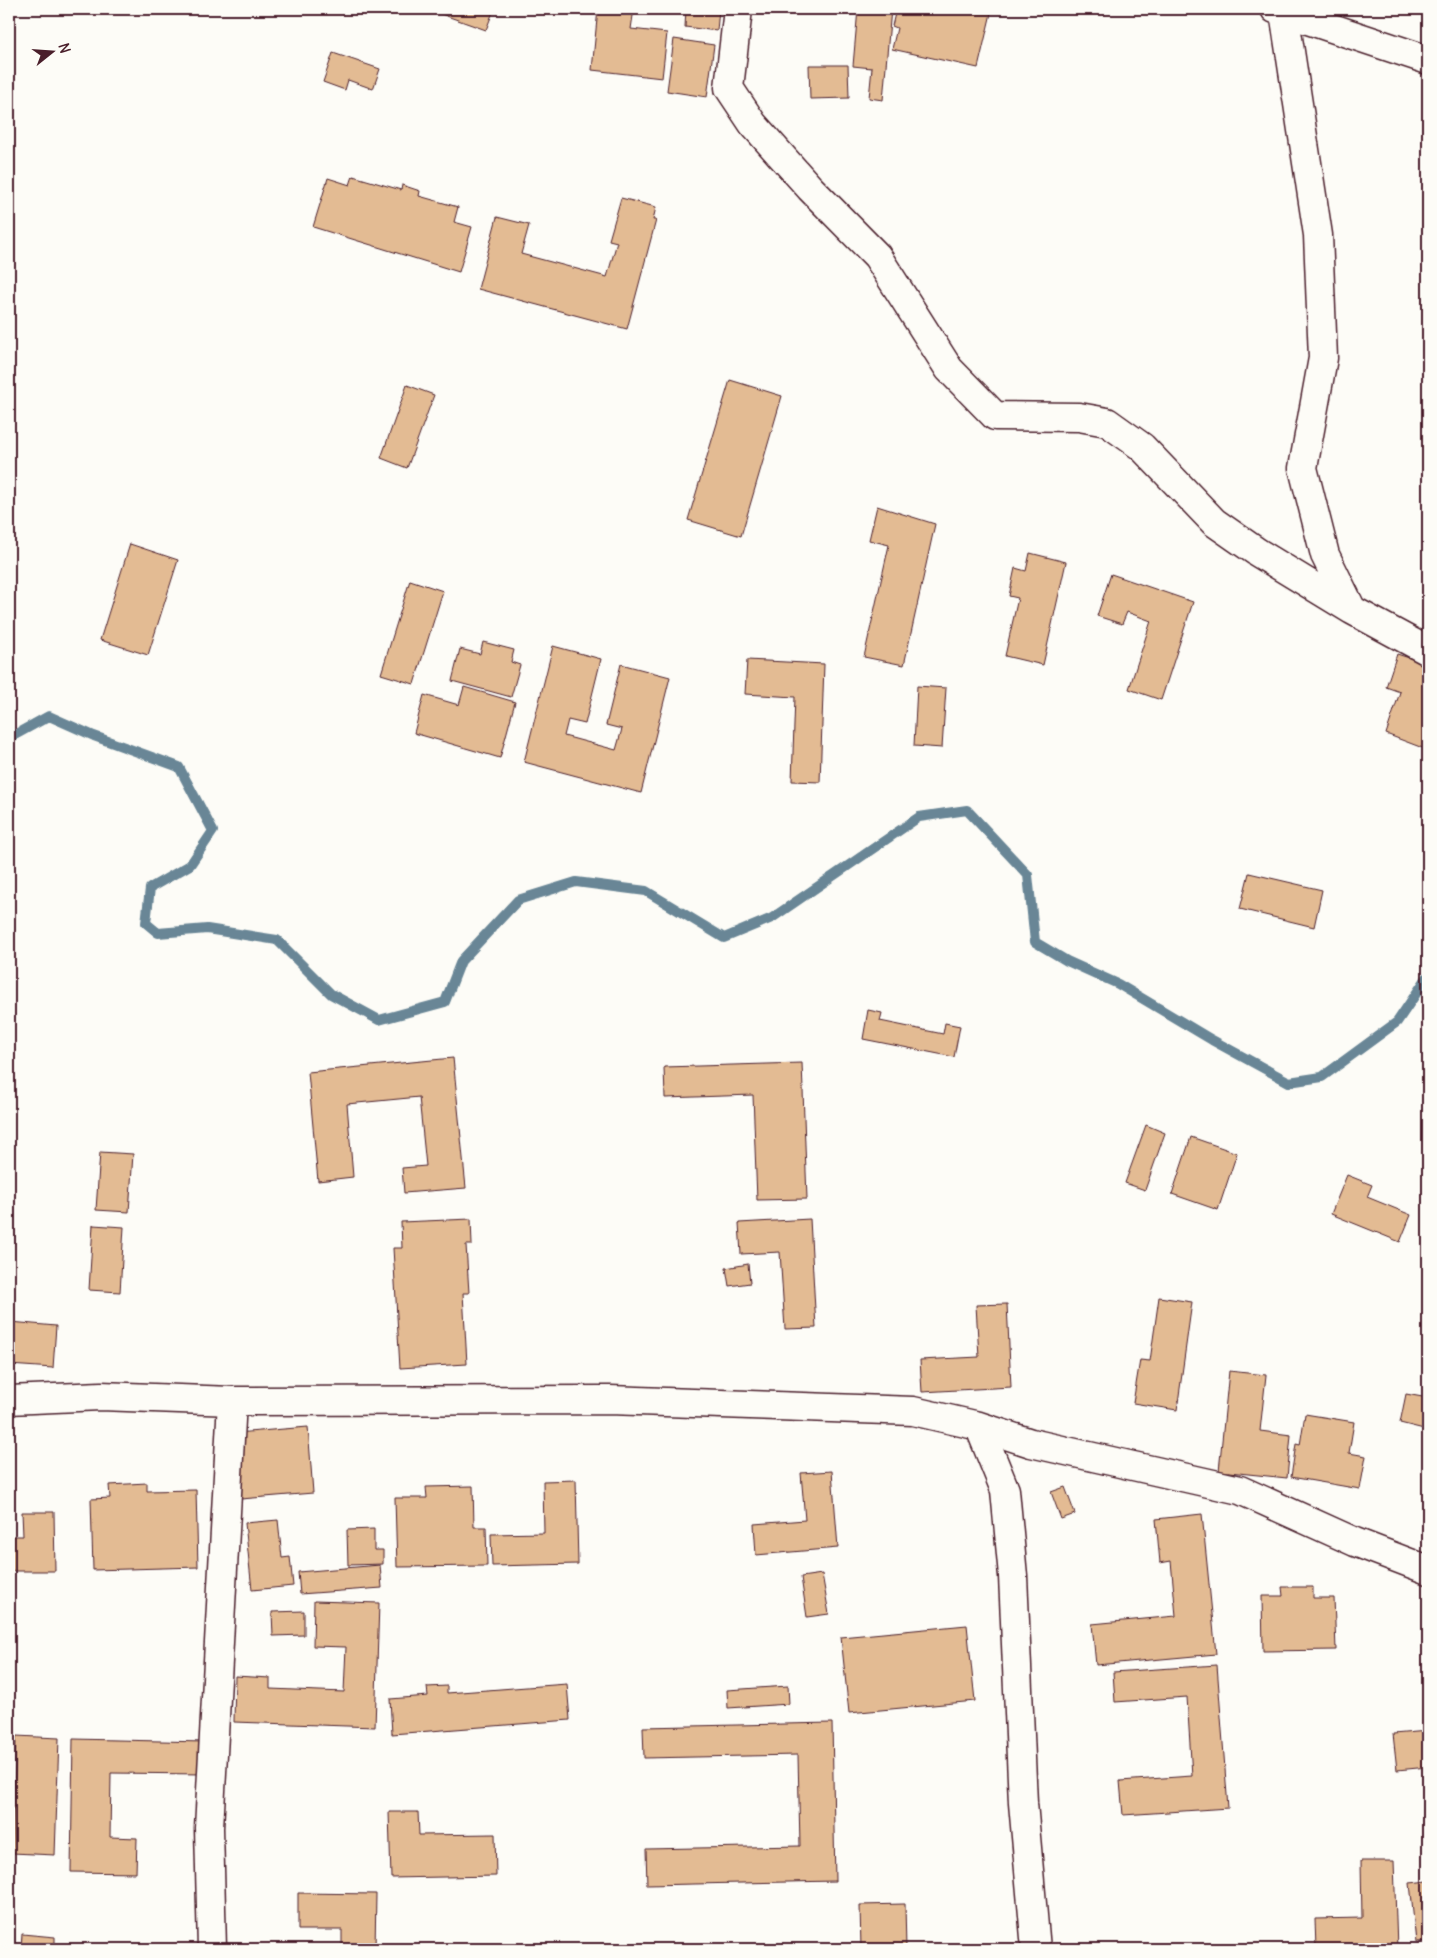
<svg xmlns="http://www.w3.org/2000/svg" width="1437" height="1958" font-family="Delius,sans-serif">
  <style>
    .lines { fill: none; stroke-linecap: round; stroke-linejoin: round }
    .stream { stroke: #698696; stroke-width: 10 }
    .building { fill: #e3bb93; stroke: #4a1f2b }
    .minor-casing { stroke: #4a1f2b; stroke-width: 31 }
    .minor { stroke: #fdfcf7; stroke-width: 28 }
  </style>
  <rect width="100%" height="100%" fill="#fdfcf7"/>
  <filter id="ink" filterUnits="userSpaceOnUse"><feTurbulence type="fractalNoise" baseFrequency=".02" numOctaves="2"/><feDisplacementMap in="SourceGraphic" scale="10" xChannelSelector="R" yChannelSelector="G"/><feConvolveMatrix kernelMatrix="1 2 1 2 8 2 1 2 1" color-interpolation-filters="sRGB"/></filter>
  <g filter="url(#ink)">
    <g class="lines">
      <!-- stream -->
      <path class="stream" d="M 9,738 L 49,716 L 94,736 L 179,767 L 213,831 L 190,865 L 150,888 L 146,923 L 158,933 L 207,929 L 277,940 L 331,994 L 379,1020 L 445,1002 L 461,961 L 518,900 L 576,882 L 646,891 L 724,938 L 772,918 L 919,817 L 967,810 L 1028,875 L 1035,942 L 1067,961 L 1118,984 L 1212,1040 L 1289,1082 L 1322,1077 L 1397,1022 L 1428,976"/>
    </g>
    <!-- building -->
    <path class="building" d="M 427,9 L 494,9 L 486,30 Z
      M 598,9 L 634,9 L 631,29 L 667,33 L 662,78 L 592,70 Z
      M 686,9 L 719,9 L 717,31 L 685,27 Z
      M 858,9 L 891,9 L 883,100 L 869,98 L 872,68 L 853,66 Z
      M 896,9 L 992,9 L 978,68 L 892,49 L 897,28 L 892,26 Z
      M 674,39 L 714,45 L 707,97 L 667,91 Z
      M 333,53 L 380,69 L 373,89 L 348,80 L 345,90 L 323,82 Z
      M 809,65 L 848,65 L 849,98 L 810,99 Z
      M 353,176 L 401,190 L 402,185 L 420,191 L 419,196 L 458,207 L 454,222 L 472,227 L 459,272 L 313,227 L 328,178 L 350,185 Z
      M 621,198 L 656,207 L 653,220 L 656,220 L 627,329 L 478,289 L 497,217 L 529,225 L 521,254 L 607,277 L 617,242 L 609,240 Z
      M 730,380 L 782,396 L 741,536 L 688,520 Z
      M 407,385 L 434,395 L 407,468 L 381,458 Z
      M 877,506 L 935,524 L 904,665 L 864,657 L 889,545 L 869,540 Z
      M 130,544 L 178,560 L 148,655 L 100,640 Z
      M 1030,553 L 1066,562 L 1043,665 L 1005,656 L 1018,598 L 1009,596 L 1015,568 L 1026,571 Z
      M 1111,574 L 1193,602 L 1161,700 L 1129,689 L 1151,621 L 1127,612 L 1122,624 L 1097,616 Z
      M 410,580 L 443,591 L 414,684 L 381,674 Z
      M 483,642 L 514,650 L 511,662 L 520,665 L 511,697 L 452,681 L 460,649 L 480,654 Z
      M 553,646 L 601,659 L 585,724 L 568,720 L 564,736 L 616,750 L 622,729 L 606,725 L 621,664 L 670,677 L 641,793 L 524,762 Z
      M 1397,654 L 1428,664 L 1428,750 L 1386,734 L 1400,692 L 1386,687 Z
      M 747,660 L 824,664 L 820,782 L 792,781 L 795,697 L 745,694 Z
      M 917,686 L 946,688 L 942,748 L 914,746 Z
      M 464,687 L 515,702 L 500,758 L 414,733 L 424,695 L 459,705 Z
      M 1249,873 L 1322,890 L 1314,927 L 1240,909 Z
      M 868,1010 L 882,1013 L 880,1021 L 943,1034 L 945,1023 L 960,1026 L 954,1057 L 863,1039 Z
      M 453,1058 L 466,1188 L 404,1193 L 402,1168 L 426,1166 L 419,1097 L 347,1104 L 353,1177 L 318,1181 L 308,1072 Z
      M 802,1063 L 807,1199 L 757,1200 L 753,1095 L 665,1098 L 664,1067 Z
      M 1146,1125 L 1165,1133 L 1145,1190 L 1125,1183 Z
      M 1191,1137 L 1237,1153 L 1218,1210 L 1172,1194 Z
      M 100,1152 L 133,1154 L 129,1212 L 96,1210 Z
      M 1347,1175 L 1372,1185 L 1367,1197 L 1411,1215 L 1400,1242 L 1331,1214 Z
      M 471,1219 L 472,1245 L 466,1245 L 469,1293 L 463,1293 L 467,1364 L 400,1368 L 393,1248 L 402,1248 L 401,1222 Z
      M 810,1219 L 816,1328 L 785,1329 L 780,1252 L 741,1254 L 739,1223 Z
      M 93,1225 L 124,1227 L 120,1292 L 89,1290 Z
      M 748,1264 L 750,1283 L 729,1286 L 726,1268 Z
      M 1159,1297 L 1192,1302 L 1177,1410 L 1133,1403 L 1140,1360 L 1150,1361 Z
      M 9,1304 L 11,1304 L 10,1322 L 56,1326 L 53,1368 L 9,1365 Z
      M 1007,1304 L 1011,1387 L 922,1392 L 920,1360 L 979,1357 L 976,1305 Z
      M 1428,1366 L 1428,1381 L 1425,1381 Z
      M 1229,1371 L 1266,1375 L 1260,1431 L 1291,1435 L 1287,1478 L 1219,1471 Z
      M 1406,1394 L 1428,1398 L 1428,1430 L 1400,1423 Z
      M 1305,1414 L 1354,1422 L 1349,1453 L 1366,1456 L 1360,1489 L 1291,1477 L 1296,1444 L 1300,1445 Z
      M 308,1427 L 313,1493 L 241,1499 L 236,1433 Z
      M 832,1471 L 838,1548 L 756,1555 L 754,1524 L 805,1520 L 801,1473 Z
      M 576,1480 L 578,1564 L 492,1566 L 491,1534 L 544,1533 L 543,1481 Z
      M 147,1483 L 147,1491 L 196,1490 L 198,1567 L 93,1570 L 91,1499 L 110,1498 L 109,1485 Z
      M 473,1486 L 474,1527 L 486,1527 L 487,1566 L 397,1567 L 395,1498 L 427,1498 L 426,1487 Z
      M 1065,1487 L 1075,1514 L 1061,1519 L 1051,1492 Z
      M 22,1512 L 54,1512 L 55,1571 L 9,1571 L 9,1536 L 23,1536 Z
      M 1202,1514 L 1216,1654 L 1096,1665 L 1092,1624 L 1176,1616 L 1171,1561 L 1160,1563 L 1156,1519 Z
      M 278,1520 L 282,1558 L 290,1557 L 293,1586 L 252,1590 L 245,1523 Z
      M 374,1529 L 374,1550 L 383,1550 L 383,1564 L 348,1565 L 347,1530 Z
      M 380,1565 L 382,1588 L 300,1594 L 298,1572 Z
      M 822,1574 L 829,1614 L 807,1617 L 801,1577 Z
      M 1282,1587 L 1313,1587 L 1313,1598 L 1334,1598 L 1336,1650 L 1263,1651 L 1262,1596 L 1283,1596 Z
      M 314,1601 L 379,1603 L 375,1727 L 234,1722 L 235,1676 L 270,1678 L 270,1689 L 344,1692 L 346,1647 L 313,1646 Z
      M 304,1611 L 304,1635 L 273,1636 L 272,1612 Z
      M 967,1625 L 975,1701 L 849,1713 L 841,1637 Z
      M 1217,1665 L 1228,1808 L 1123,1815 L 1120,1781 L 1192,1776 L 1187,1697 L 1115,1702 L 1113,1672 Z
      M 567,1684 L 570,1720 L 392,1734 L 390,1699 L 428,1696 L 427,1687 L 447,1686 L 447,1693 Z
      M 788,1686 L 789,1704 L 728,1708 L 727,1690 Z
      M 832,1723 L 835,1881 L 647,1885 L 646,1849 L 800,1846 L 798,1755 L 644,1758 L 643,1727 Z
      M 1428,1731 L 1428,1767 L 1397,1770 L 1393,1734 Z
      M 16,1736 L 59,1738 L 55,1855 L 12,1853 Z
      M 73,1739 L 204,1742 L 204,1774 L 111,1773 L 110,1837 L 137,1838 L 136,1873 L 71,1872 Z
      M 389,1812 L 418,1812 L 419,1835 L 495,1834 L 496,1876 L 391,1878 Z
      M 1361,1861 L 1394,1861 L 1397,1949 L 1316,1949 L 1315,1919 L 1362,1918 Z
      M 1428,1881 L 1428,1941 L 1416,1942 L 1410,1883 Z
      M 298,1893 L 376,1894 L 375,1949 L 342,1949 L 342,1930 L 298,1930 Z
      M 905,1904 L 906,1949 L 861,1949 L 860,1905 Z
      M 22,1934 L 55,1937 L 55,1949 L 21,1949 Z"/>
    <g class="lines">
      <!-- minor casing -->
      <g class="minor-casing">
        <path id="minor" d="M 738,9 L 729,88 L 753,124 L 810,188 L 877,256 L 949,369 L 995,416 L 1079,417 L 1107,422 L 1142,447 L 1214,522 L 1257,552 L 1352,610
          M 1275,9 L 1428,60
          M 1284,12 L 1318,235 L 1323,358 L 1303,468 L 1325,555 L 1352,610 L 1428,651
          M 9,1400 L 101,1396 L 232,1401 L 610,1400 L 913,1411 L 979,1426 L 1005,1490 L 1013,1576 L 1023,1803 L 1036,1949
          M 979,1426 L 1031,1443 L 1240,1490 L 1355,1542 L 1428,1570
          M 212,1949 L 209,1828 L 232,1401"/>
      </g>
      <!-- minor -->
      <use href="#minor" class="minor"/>
    </g>
  </g>
  <!-- margin -->
  <rect width="1437" height="1958" fill="none" stroke="#fdfcf7" stroke-width="30"/>
  <rect x="15" y="15" width="1407" height="1928" fill="none" stroke="#4a1f2b" stroke-width="2" filter="url(#ink)"/>
  <!-- north arrow -->
  <g transform="translate(52 52) rotate(73)" stroke="#fdfcf7" stroke-width="4" paint-order="stroke">
  <path d="M0-4L9 19L0 12L-9 19Z" fill="#4a1f2b"/>
  <text y="-8" font-size="14" font-weight="bold" text-anchor="middle" fill="#4a1f2b">N</text>
  </g>
</svg>
